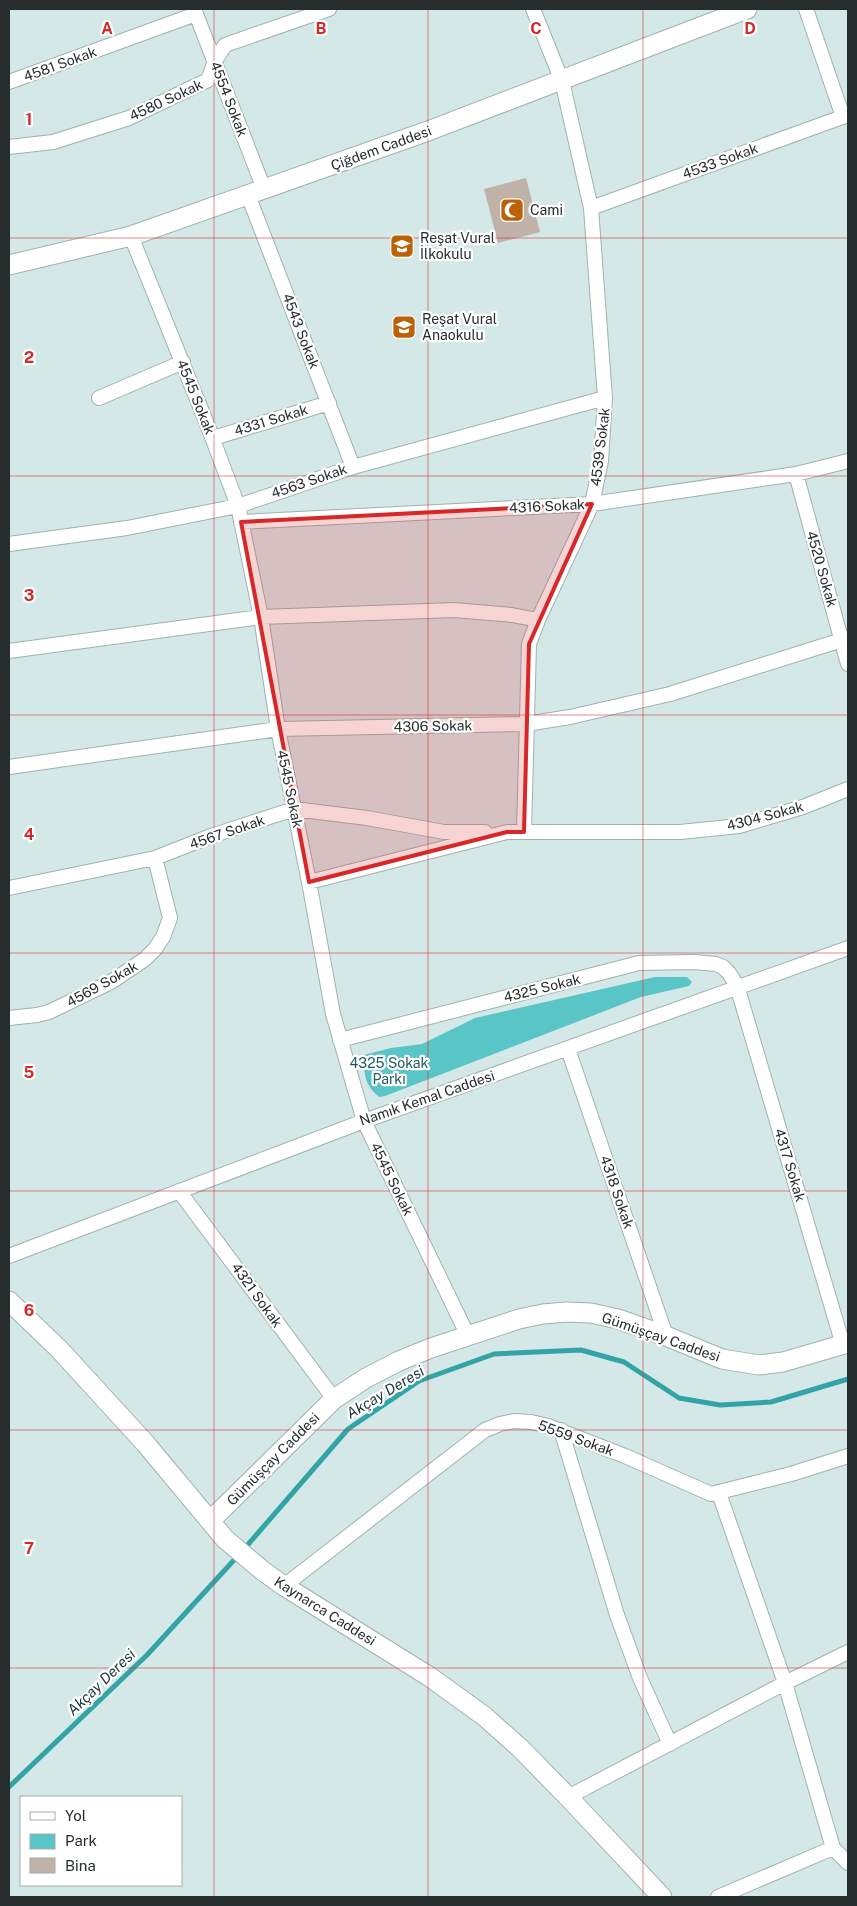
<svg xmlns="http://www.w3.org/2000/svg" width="857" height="1906" font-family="'Public Sans',sans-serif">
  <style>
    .green { fill: #59c5c6 }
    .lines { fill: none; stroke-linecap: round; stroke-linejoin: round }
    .stream { stroke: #33a4a6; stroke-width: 5 }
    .building { fill: #c0b2a9 }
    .street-casing { stroke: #9fb2b1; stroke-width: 16 }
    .secondary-casing { stroke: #9fb2b1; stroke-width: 21 }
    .street { stroke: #fff; stroke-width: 14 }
    .secondary { stroke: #fff; stroke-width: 19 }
    .marked { fill: #d62828; fill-opacity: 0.2; stroke: #d62828; stroke-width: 4; stroke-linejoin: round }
    .grid { fill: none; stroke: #d62828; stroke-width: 1; stroke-opacity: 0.55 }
    .labels { text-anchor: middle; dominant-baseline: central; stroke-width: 4.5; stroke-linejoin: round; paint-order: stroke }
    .street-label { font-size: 14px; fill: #262d2d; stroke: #fff }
    .poi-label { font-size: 14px; fill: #262d2d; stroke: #fff; text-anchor: start }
    .park-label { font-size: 14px; fill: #1e5b5b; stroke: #fff }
    .water-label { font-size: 15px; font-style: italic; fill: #1c3535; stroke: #fff }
    .grid-label { font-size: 16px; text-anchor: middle; font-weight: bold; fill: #d62828; stroke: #fff; stroke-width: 4.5; stroke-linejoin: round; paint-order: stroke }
  </style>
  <rect width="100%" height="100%" fill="#d5e8e8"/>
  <!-- green -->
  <path class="green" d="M 655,977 L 687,977 L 692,982 L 689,986 L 641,997 L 385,1096 L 379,1097 C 364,1084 364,1074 364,1055 L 391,1048 L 422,1044 L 475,1018 Z"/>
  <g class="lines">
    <!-- stream -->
    <path class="stream" d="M 9,1787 L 147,1655 L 245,1548 L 348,1429 L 419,1381 L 494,1354 L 581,1350 L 624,1362 L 679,1398 L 720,1405 L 771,1402 L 848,1379"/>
  </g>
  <!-- building -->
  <path class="building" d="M 526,178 L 540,232 L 498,243 L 484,189 Z"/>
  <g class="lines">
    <!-- street casing -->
    <g class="street-casing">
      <path id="street" d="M 194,9 L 264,189
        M 806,9 L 843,117
        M 9,82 L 196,14
        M 9,147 L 53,142 L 129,118 L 208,80 L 215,61 L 225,45 L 329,9
        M 248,195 L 353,467
        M 591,208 L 848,115
        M 131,236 L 207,424 L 238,506 L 261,617 L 278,729 L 309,882 L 333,1014 L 364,1121 L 468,1336
        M 99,398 L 183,362
        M 213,438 L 329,403
        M 796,474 L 848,664
        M 241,522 L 592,504 L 796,474 L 848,461
        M 9,544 L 127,528 L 238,506 L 353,467 L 605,398
        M 9,651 L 261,617 L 454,610 L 512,615 L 538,620
        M 9,767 L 278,729 L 526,724 L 570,717 L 670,694 L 848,638
        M 524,832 L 529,644 L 538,620 L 592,504 L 601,461 L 605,398 L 591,208 L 562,81 L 533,9
        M 309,882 L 507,832 L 680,832 L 739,826 L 803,807 L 848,789
        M 9,888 L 155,858 L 211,836 L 294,809 L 367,818 L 444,832 L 485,832
        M 9,1018 L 37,1015 L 49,1012 L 111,982 L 145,959 L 155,949 L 163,937 L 170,918 L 155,858
        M 340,1040 L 639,963 L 694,962 L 716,964 L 723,967 L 729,973 L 737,986 L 843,1345
        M 568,1049 L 666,1336
        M 179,1191 L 334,1399
        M 9,1256 L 364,1121 L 848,948
        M 561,1430 L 617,1615 L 640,1678 L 670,1744
        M 719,1493 L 785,1683 L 833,1848 L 848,1863
        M 284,1586 L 485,1430 L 500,1424 L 514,1421 L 531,1422 L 548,1426 L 625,1456 L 711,1494 L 791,1474 L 848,1456
        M 568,1797 L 785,1683 L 848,1652
        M 718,1897 L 833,1848"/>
    </g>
    <!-- secondary casing -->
    <g class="secondary-casing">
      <path id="secondary" d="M 9,265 L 131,236 L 428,131 L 747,9
        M 9,1301 L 59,1349 L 145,1443 L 225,1539 L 263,1571 L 284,1586 L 430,1677 L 484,1716 L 520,1748 L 568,1797 L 662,1897
        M 210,1521 L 334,1399 L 366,1378 L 399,1361 L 431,1348 L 519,1319 L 543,1314 L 566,1312 L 591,1313 L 618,1319 L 666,1336 L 722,1359 L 759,1365 L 783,1362 L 848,1343"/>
    </g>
    <!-- street -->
    <use href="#street" class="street"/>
    <!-- secondary -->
    <use href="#secondary" class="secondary"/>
  </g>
  <!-- marked area -->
  <path class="marked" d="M 592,504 L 529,644 L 524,832 L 507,832 L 309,882 L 241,522 Z"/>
  <!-- grid -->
  <path class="grid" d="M 214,9 L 214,1897M 428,9 L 428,1897M 643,9 L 643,1897M 9,238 L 848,238M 9,476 L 848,476M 9,715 L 848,715M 9,953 L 848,953M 9,1191 L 848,1191M 9,1430 L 848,1430M 9,1668 L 848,1668"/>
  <!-- icons -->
  <defs>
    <g id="mosque-square" transform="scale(1.25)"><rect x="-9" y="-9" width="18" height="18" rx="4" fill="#bc6108" stroke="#fff"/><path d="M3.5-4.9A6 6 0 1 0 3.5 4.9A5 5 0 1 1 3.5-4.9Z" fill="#fff"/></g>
    <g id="school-square" transform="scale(1.25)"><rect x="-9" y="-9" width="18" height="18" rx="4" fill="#bc6108" stroke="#fff"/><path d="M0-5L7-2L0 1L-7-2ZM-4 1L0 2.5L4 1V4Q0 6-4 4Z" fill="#fff"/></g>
  </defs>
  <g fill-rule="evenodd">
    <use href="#mosque-square" x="512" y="210"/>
    <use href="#school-square" x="402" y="246"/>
    <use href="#school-square" x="404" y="327"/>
  </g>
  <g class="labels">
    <!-- street labels -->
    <g class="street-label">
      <text transform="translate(60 64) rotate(-20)">4581 Sokak</text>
      <text transform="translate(229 99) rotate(69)">4554 Sokak</text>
      <text transform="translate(166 100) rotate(-25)">4580 Sokak</text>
      <text transform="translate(381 148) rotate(-20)">Çiğdem Caddesi</text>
      <text transform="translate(720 161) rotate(-20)">4533 Sokak</text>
      <text transform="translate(301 331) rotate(69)">4543 Sokak</text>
      <text transform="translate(196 397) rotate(68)">4545 Sokak</text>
      <text transform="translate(271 420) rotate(-17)">4331 Sokak</text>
      <text transform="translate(600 447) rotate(-83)">4539 Sokak</text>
      <text transform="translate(309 481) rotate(-19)">4563 Sokak</text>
      <text transform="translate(547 506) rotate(-3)">4316 Sokak</text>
      <text transform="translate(822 569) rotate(74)">4520 Sokak</text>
      <text transform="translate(433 726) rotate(-1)">4306 Sokak</text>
      <text transform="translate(290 789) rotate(78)">4545 Sokak</text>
      <text transform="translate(765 816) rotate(-15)">4304 Sokak</text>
      <text transform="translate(227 832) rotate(-19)">4567 Sokak</text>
      <text transform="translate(102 984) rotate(-29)">4569 Sokak</text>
      <text transform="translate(542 988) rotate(-14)">4325 Sokak</text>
      <text transform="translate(427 1098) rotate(-19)">Namık Kemal Caddesi</text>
      <text transform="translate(790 1165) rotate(73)">4317 Sokak</text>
      <text transform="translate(392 1179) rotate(64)">4545 Sokak</text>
      <text transform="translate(617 1192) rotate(71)">4318 Sokak</text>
      <text transform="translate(257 1295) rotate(54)">4321 Sokak</text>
      <text transform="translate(661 1337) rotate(19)">Gümüşçay Caddesi</text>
      <text transform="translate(576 1438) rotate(20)">5559 Sokak</text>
      <text transform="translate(273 1459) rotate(-45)">Gümüşçay Caddesi</text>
      <text transform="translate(325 1611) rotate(32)">Kaynarca Caddesi</text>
    </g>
    <!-- poi labels -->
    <g class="poi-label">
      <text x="530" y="210">Cami</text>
      <text x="420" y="238">Reşat Vural<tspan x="420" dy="16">İlkokulu</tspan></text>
      <text x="422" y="319">Reşat Vural<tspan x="422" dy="16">Anaokulu</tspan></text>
    </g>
    <!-- park labels -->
    <g class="park-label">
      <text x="389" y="1063">4325 Sokak<tspan x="389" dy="16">Parkı</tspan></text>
    </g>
    <!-- water labels -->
    <g class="water-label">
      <text transform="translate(385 1392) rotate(-31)">Akçay Deresi</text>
      <text transform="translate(101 1682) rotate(-44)">Akçay Deresi</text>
    </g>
  </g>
  <g class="grid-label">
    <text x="107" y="34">A</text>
    <text x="321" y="34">B</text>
    <text x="536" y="34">C</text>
    <text x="750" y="34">D</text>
    <text x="29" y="125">1</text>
    <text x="29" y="363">2</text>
    <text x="29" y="601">3</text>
    <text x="29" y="840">4</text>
    <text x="29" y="1078">5</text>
    <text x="29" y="1316">6</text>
    <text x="29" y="1554">7</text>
  </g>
  <!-- border -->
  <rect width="857" height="1906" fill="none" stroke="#262d2d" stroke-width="20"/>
  <!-- legend -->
  <rect x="20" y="1796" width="162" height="90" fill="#ffffff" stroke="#a8abab"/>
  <rect x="30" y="1812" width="25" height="8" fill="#ffffff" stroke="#a8abab"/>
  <text x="65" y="1821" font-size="15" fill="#262d2d">Yol</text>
  <rect x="30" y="1834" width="25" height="15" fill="#59c5c6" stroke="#a8abab"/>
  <text x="65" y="1846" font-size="15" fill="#262d2d">Park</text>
  <rect x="30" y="1858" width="25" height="15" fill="#c0b2a9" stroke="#a8abab"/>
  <text x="65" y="1871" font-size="15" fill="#262d2d">Bina</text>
</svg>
